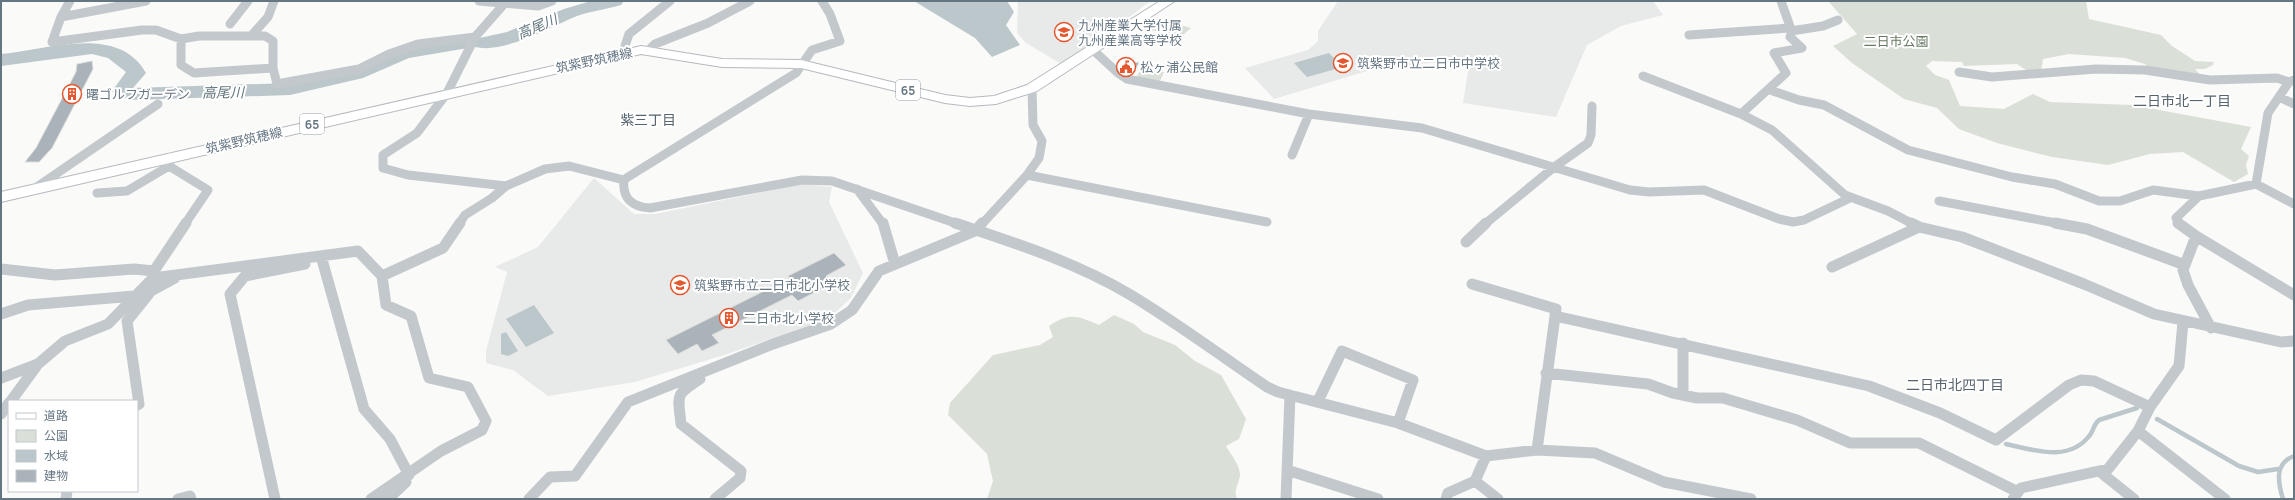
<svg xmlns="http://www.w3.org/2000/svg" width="2295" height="500" font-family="Manrope,'Noto Sans JP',sans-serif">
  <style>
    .built { fill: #e8e9e9 }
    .green { fill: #dadfd7 }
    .water { fill: #bbc7cb }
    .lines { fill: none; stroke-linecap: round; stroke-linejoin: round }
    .stream { stroke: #bbc7cb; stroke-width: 4.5 }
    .river { fill: #bbc7cb; fill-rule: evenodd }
    .building { fill: #aab3b9; stroke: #dcdcda }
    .primary-casing { stroke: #b5babe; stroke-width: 2 }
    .minor-far1 { stroke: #c3c8cc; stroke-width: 9 }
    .minor { stroke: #c3c8cc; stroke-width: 11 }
    .primary { fill: #fff; fill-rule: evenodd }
    .labels { text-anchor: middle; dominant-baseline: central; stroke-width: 4; stroke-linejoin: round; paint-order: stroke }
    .shield { fill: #fff; stroke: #939fa8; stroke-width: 1 }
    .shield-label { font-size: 12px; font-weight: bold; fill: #657683 }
    .poi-label { font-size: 13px; fill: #657683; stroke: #fff; text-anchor: start }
    .park-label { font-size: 13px; fill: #687a64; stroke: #fff }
    .street-label { font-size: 13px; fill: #657683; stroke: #fff }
    .water-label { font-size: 14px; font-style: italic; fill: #60757c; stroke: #fff }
    .neighbourhood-label { font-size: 14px; fill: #57646e; stroke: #fff }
  </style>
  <rect width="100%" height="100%" fill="#fafaf8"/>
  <!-- built -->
  <path class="built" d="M 1017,1 L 1153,1 L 1146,4 L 1113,30 L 1061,64 L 1026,43 L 1017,33 L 1018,4 Z
    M 1338,1 L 1653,1 L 1663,15 L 1621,26 L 1587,45 L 1556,117 L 1463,103 L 1470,59 L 1377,68 L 1274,99 L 1245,68 L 1308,50 L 1318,41 L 1318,31 Z
    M 594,178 L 634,214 L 655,214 L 802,184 L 832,187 L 829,202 L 863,273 L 851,298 L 828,319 L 724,355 L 635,382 L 548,396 L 513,370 L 486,363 L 486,351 L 507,272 L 495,267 L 538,247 Z"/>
  <!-- green -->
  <path class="green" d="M 1828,1 L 2086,1 L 2089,19 L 2161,35 L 2172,46 L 2195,61 L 2214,62 L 2213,65 L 2205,69 L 2195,69 L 2202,77 L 2149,68 L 2145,64 L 2125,58 L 2069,54 L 2043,59 L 2041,71 L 2026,70 L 2017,64 L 1964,66 L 1962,62 L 1932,61 L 1926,66 L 1935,75 L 1949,80 L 1960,106 L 2004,109 L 2033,94 L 2050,102 L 2132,105 L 2251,127 L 2241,149 L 2249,156 L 2246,165 L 2248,174 L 2234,182 L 2183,152 L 2150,154 L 2108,165 L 2052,157 L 1997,143 L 1959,129 L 1937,108 L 1904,99 L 1852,63 L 1833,46 L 1857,34 Z
    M 1162,20 L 1191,28 L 1183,35 L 1149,30 Z
    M 1142,68 L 1164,72 L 1160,81 L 1157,83 L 1136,77 Z
    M 1114,315 L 1134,324 L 1143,332 L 1175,345 L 1195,361 L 1221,375 L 1246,419 L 1239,439 L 1226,446 C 1231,455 1240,465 1240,475 C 1239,484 1233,490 1237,499 L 987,499 L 993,481 L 987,454 L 948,415 L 950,403 L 993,355 L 1040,345 L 1053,337 L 1049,326 C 1070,312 1077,316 1099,325 Z"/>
  <!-- water -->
  <path class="water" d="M 914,1 L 1007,1 L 1014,12 L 1006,25 L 1020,45 L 992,57 L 975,38 Z
    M 1329,53 L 1343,67 L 1307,77 L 1294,63 Z
    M 534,305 L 554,333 L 526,347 L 506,319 Z
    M 506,332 L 518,351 L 508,356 L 501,354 L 501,334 Z"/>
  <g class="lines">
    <!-- stream -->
    <path class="stream" d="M 2157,419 L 2239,466 L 2258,472 L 2278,469
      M 2006,444 C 2034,450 2069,463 2090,435 C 2094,430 2093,425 2099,420 L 2137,408
      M 2283,499 C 2278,483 2274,463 2294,456"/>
    <!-- river -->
    <path class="river" d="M 591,1 L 624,1 L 621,5 C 607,9 591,11 577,16 C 550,27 504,54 475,47 L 472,43 L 475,39 L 507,32 L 564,9 Z
      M 461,38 L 468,40 L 471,44 L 468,48 L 409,58 L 363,78 L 290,95 L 131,100 L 115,95 L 112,91 L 126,72 L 108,58 L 92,54 L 1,66 L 1,54 C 45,50 119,23 146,73 L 133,88 L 290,83 L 350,70 L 397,49 Z"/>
  </g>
  <!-- building -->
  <path class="building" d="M 1119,60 L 1130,61 L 1139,63 L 1132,74 L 1117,64 Z
    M 92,61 L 93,69 L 52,148 L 39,162 L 25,162 L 36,148 L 76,72 L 77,64 Z
    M 834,253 L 846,265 L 826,276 L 829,279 L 821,283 L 825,287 L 798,301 L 792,295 L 712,335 L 719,343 L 702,351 L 697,344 L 678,354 L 666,340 L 790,278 L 788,276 Z"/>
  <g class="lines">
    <!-- primary casing -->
    <g class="primary-casing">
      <path id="primary" d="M 1160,1 L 1175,1 L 1037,91 L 996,104 L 970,106 L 945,103 L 801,68 L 722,67 L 641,54 L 1,202 L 1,192 L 641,46 L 722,59 L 801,60 L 945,95 L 970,98 L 994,96 L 1027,85 Z"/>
    </g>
    <!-- minor-far1 -->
    <path class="minor-far1" d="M 70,1 L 61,17 L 52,42 L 142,30 L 156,30 L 181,39 L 199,36 L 265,36 L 273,41 L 273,68 L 277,84 L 359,69 L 389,54 L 418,44 L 475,37
      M 479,1 L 538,6 L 552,1
      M 822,1 L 830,14 L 840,41 L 812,50 L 796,73 L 628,177 L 624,180 C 622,198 632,207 650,208 L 802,180 L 832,181 L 958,224
      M 1781,1 L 1792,32 L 1790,37 L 1802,48
      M 505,3 L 475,37 L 447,93 L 417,133 L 383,155 L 383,168 L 408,175 L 506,186
      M 61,17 L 146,1
      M 230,24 L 248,1
      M 1791,31 L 1823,26 L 1838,20
      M 1689,35 L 1790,28
      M 251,36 L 268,17 L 274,1
      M 181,39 L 181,65 L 194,73 L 273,68
      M 649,50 L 655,44 L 708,23 L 750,1
      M 1093,50 L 1118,73 L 1127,79 L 1309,114 L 1422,128 L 1630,190 L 1649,192 L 1704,190 L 1779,219 L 1793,222 L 1804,220 L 1850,198
      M 623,52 L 629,34 L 670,1
      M 1959,72 L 1992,77 L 2096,69 L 2145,70 L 2210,80 L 2277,78 L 2289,82
      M 1643,76 L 1741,114 L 1772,130 L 1845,195 L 1888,211 L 1913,224
      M 1770,90 L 1799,100 L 1824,105 L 1908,150 L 2012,177 L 2055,184 L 2099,201 L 2120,201 L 2153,190 L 2199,196
      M 2279,97 L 2294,104
      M 1741,114 L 1786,73 L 1774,53 L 1802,48
      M 1292,155 L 1309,114
      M 171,157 L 169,166 L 208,190 L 185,224
      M 1027,175 L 1267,222
      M 2256,184 L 2268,113 L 2289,82 L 2294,80
      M 34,189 L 158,104
      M 857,189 L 883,224
      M 97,193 L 127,191 L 169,166
      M 1939,201 L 2061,224
      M 459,224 L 465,215 L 492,198 L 506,186 L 545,169 L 569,166 L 624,180
      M 982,224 L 1027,175 L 1039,158 L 1042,141 L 1033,125 L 1032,88
      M 1485,224 L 1553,168 L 1588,143 L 1591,135 L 1592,106
      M 2180,224 L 2176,218 L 2199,196 L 2256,184 L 2294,204"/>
    <!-- minor -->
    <path class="minor" d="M 883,223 L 895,264
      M 955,223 C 1015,243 1075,262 1129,294 C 1176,322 1221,356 1267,387 L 1278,392 L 1398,423 L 1486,456 L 1537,450 L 1595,453 L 1664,482 L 1751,499
      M 1911,223 L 1919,227 L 1962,237 L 2084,284 L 2154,314 L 2281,342 L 2294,341
      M 2055,223 L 2087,229 L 2185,265
      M 2178,223 L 2196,236 L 2183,270 L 2188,285 L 2211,328
      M 2196,236 L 2294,295
      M 1466,242 L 1486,223
      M 321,256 L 364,409 L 390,439 L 409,475
      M 1832,267 L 1919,227
      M 1,269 L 55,275 L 134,269 L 154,271
      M 382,276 L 443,248 L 460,223
      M 153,278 L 358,251 L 382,276 L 386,305 L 411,316 L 429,378 L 468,387 L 486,421 L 482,430 L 441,451 L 371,499
      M 1472,284 L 1556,309 L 1537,450
      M 1,314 L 28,305 L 134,296
      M 1555,316 L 1869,386 L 1940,413 L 1996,440 L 2069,385 L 2081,380 L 2094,381 L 2150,407
      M 1683,343 L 1683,395
      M 1546,373 L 1648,384 L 1673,393 L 1697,398 L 1723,398 L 1797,420 L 1850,443 L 1919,443 L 2018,492
      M 1,378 L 38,364
      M 700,379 C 674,396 678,394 681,424 L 741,471 L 740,478 L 715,499
      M 11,401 L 38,364 L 65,341 L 108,324 L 153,278 L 154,271 L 186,223
      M 1318,401 L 1342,351 L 1413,380 L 1398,423
      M 137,405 L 139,404 L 127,321 L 151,291 L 175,278
      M 1,414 L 9,403
      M 2138,431 L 2225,499
      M 1486,456 L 1475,481 L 1498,499
      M 1287,470 L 1378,499
      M 2099,471 L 2134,499
      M 66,499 L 67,491
      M 178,499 L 190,496 L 191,499
      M 275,499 L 230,294 L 245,276 L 305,264
      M 388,499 L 406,482
      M 529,499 L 550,477 L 575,476 L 628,402 L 773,344 L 831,324 L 852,310 L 879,271 L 975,231 L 982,223
      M 1286,499 L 1290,395
      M 1446,499 L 1448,493 L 1475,481
      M 2013,499 L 2021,488 L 2108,469 L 2138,431 L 2150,407 L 2179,366 L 2183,322"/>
    <!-- primary -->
    <use href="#primary" class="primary"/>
  </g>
  <!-- icons -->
  <defs>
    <g id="school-ring" transform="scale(1)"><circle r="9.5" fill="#fff" stroke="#e4572e" stroke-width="1.5"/><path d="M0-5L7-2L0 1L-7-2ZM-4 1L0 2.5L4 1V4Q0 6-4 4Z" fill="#e4572e"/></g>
    <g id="civic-ring" transform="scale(1)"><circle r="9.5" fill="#fff" stroke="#e4572e" stroke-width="1.5"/><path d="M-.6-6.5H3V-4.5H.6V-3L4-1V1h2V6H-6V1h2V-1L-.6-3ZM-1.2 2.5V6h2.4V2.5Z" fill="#e4572e"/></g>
    <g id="building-ring" transform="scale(1)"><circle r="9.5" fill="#fff" stroke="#e4572e" stroke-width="1.5"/><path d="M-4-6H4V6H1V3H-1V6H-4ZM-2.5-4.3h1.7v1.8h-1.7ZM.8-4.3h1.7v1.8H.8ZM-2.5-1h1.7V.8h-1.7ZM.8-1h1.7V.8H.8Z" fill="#e4572e"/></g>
  </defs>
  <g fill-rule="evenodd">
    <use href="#school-ring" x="1064" y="32"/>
    <use href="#school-ring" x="1343" y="63"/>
    <use href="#civic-ring" x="1126" y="67"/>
    <use href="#building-ring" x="72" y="94"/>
    <use href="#school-ring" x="680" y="285"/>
    <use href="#building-ring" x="729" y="318"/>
  </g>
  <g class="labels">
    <!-- shield labels -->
    <g class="shield">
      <rect x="896" y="80" width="24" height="20" rx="3"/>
      <rect x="300" y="114" width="24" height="20" rx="3"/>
    </g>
    <g class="shield-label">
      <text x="908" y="90">65</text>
      <text x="312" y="124">65</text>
    </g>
    <!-- poi labels -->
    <g class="poi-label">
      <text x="1078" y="25">九州産業大学付属<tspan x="1078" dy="15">九州産業高等学校</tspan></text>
      <text x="1357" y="63">筑紫野市立二日市中学校</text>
      <text x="1140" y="67">松ヶ浦公民館</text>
      <text x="86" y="94">曙ゴルフガーデン</text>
      <text x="694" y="285">筑紫野市立二日市北小学校</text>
      <text x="743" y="318">二日市北小学校</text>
    </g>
    <!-- park labels -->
    <g class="park-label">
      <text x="1896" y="41">二日市公園</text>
    </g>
    <!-- street labels -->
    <g class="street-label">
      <text transform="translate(594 60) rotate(-12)">筑紫野筑穂線</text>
      <text transform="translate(244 140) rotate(-13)">筑紫野筑穂線</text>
    </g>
    <!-- water labels -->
    <g class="water-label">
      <text transform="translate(537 26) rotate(-23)">高尾川</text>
      <text transform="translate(223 92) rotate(-1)">高尾川</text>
    </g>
    <!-- neighbourhood labels -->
    <g class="neighbourhood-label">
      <text x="2182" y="100">二日市北一丁目</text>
      <text x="648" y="119">紫三丁目</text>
      <text x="1955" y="384">二日市北四丁目</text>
    </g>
  </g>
  <!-- border -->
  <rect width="2295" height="500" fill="none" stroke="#657683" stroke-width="4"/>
  <!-- legend -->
  <rect x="8" y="400" width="130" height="92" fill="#ffffff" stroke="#c1c8cd"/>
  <rect x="16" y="413" width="20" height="6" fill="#ffffff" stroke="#c1c8cd"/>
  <text x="44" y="420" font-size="12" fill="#657683">道路</text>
  <rect x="16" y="430" width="20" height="12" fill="#dadfd7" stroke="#c1c8cd"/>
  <text x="44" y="440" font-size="12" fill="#657683">公園</text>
  <rect x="16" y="450" width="20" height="12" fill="#bbc7cb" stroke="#c1c8cd"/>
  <text x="44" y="460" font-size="12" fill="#657683">水域</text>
  <rect x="16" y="470" width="20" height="12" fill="#aab3b9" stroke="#c1c8cd"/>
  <text x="44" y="480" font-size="12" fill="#657683">建物</text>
</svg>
